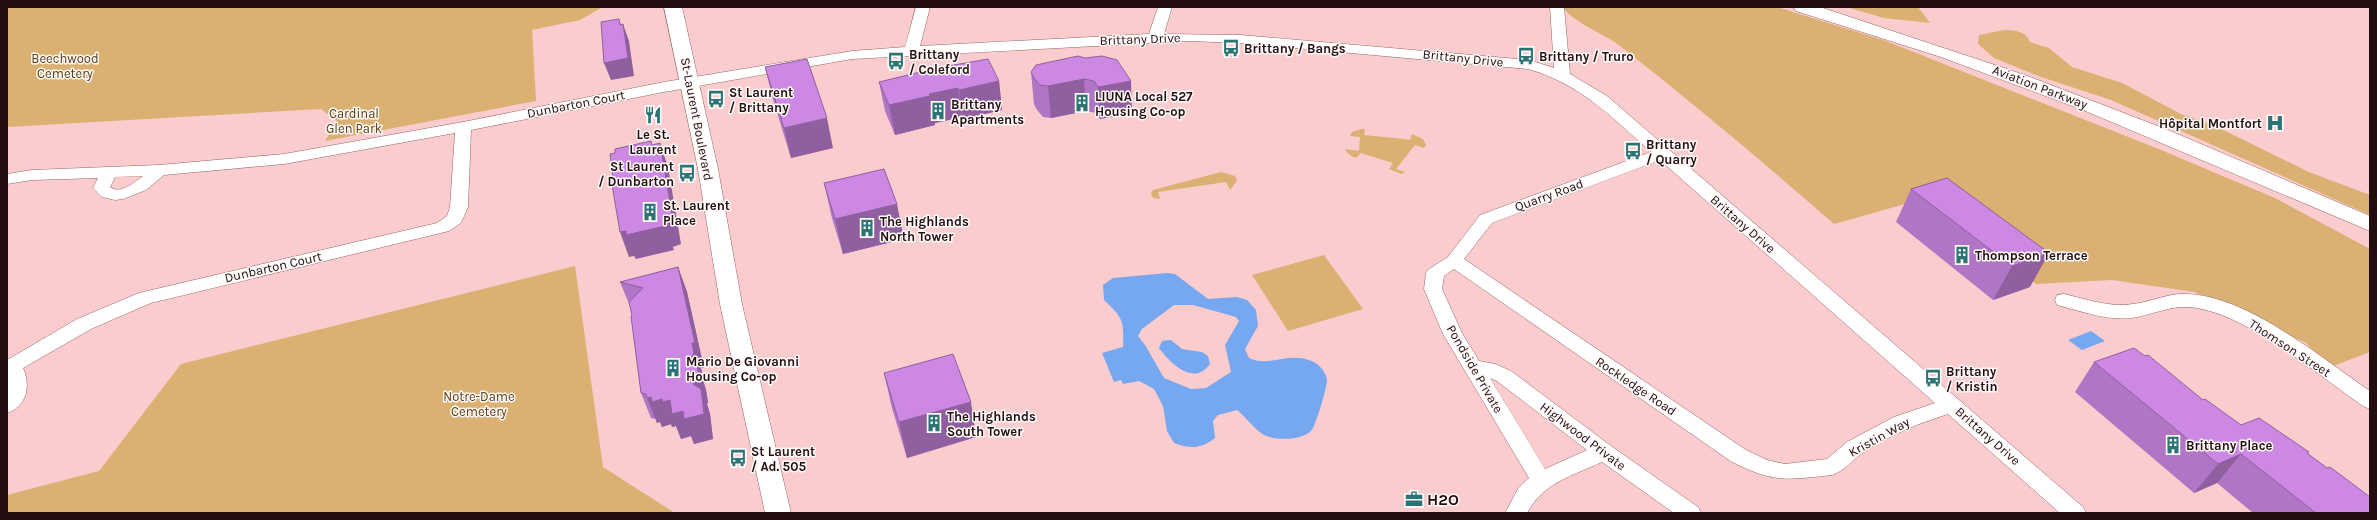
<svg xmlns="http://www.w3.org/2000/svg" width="2377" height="520" font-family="Karla,sans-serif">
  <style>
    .green { fill: #dab173 }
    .water { fill: #75a8f0; fill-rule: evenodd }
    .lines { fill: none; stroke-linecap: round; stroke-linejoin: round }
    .minor-casing { stroke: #976465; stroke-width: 1 }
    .major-casing { stroke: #976465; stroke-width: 1 }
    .minor { fill: #fff; fill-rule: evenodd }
    .major { fill: #fff; fill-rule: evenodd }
    .wall { fill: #b075c4 }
    .shaded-wall { fill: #905fa0 }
    .building { fill: #cd88e4; stroke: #905fa0 }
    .labels { text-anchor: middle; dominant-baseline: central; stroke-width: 3; stroke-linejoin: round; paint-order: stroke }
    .street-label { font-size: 13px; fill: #220e0f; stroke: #fff9f9 }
    .poi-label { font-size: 13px; font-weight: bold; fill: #220e0f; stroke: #fff9f9; text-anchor: start }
    .park-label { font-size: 13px; fill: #583d0e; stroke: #fff9f9 }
    .near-poi-label { font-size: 16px; font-weight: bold; fill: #220e0f; stroke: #fff9f9; text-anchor: start }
  </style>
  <rect width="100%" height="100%" fill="#fbcccd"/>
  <!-- green -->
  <path class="green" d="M 7,7 L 599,7 L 601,8 L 580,20 L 532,30 L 536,101 L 325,141 L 337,121 L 321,109 L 7,127 Z
    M 1563,7 L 1777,7 L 1886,41 L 2161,150 L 2275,198 L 2370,249 L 2370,352 L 2328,368 L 2306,343 L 2223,307 L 2195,292 L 2112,280 L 2036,284 L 1923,199 L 1834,224 C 1764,163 1693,103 1620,46 C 1604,33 1573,23 1563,7 Z
    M 1846,7 L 1918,7 L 1930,23 L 1884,18 Z
    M 2004,30 C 2014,30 2026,31 2030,42 L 2049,48 L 2072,67 L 2122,83 L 2181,114 L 2213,125 L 2309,172 L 2370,195 L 2370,215 L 2111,100 L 2041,77 L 1994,58 L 1978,44 L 1979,35 Z
    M 1361,129 L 1365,129 L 1364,135 L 1405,139 L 1410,140 L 1412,134 L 1423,139 L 1426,145 L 1424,148 L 1415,145 L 1396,169 L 1405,172 L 1402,174 L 1389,169 L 1393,163 L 1361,153 L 1356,158 C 1352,157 1347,153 1345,149 L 1359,151 L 1360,137 L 1350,136 L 1352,132 Z
    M 1221,172 L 1235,176 L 1237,181 L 1230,190 L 1226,182 L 1158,192 L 1160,199 L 1153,198 L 1151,194 L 1153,190 Z
    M 1324,255 L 1363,309 L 1288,331 L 1252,275 Z
    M 575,266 L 603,467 L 675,513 L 7,513 L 7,495 L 99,471 L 181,364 Z"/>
  <!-- water -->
  <path class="water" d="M 1167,273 L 1175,274 L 1208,299 L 1237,297 L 1247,300 L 1256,310 L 1258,326 L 1245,349 L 1249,358 C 1270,368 1289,350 1314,362 C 1320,365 1327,374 1327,381 C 1326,391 1317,420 1313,428 C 1306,441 1276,441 1264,435 C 1254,429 1246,417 1237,410 L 1218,415 L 1213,421 L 1215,438 C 1201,449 1190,449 1174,443 L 1167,431 L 1163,406 L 1154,389 L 1139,381 L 1123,384 L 1121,380 L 1114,382 L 1102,353 L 1123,347 C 1124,320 1123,318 1104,300 L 1103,285 L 1113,278 ZM 1174,305 L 1193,305 L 1236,317 L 1239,321 L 1225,345 L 1231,372 L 1206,388 L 1191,389 L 1164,378 L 1145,345 L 1138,336 L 1142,329 Z
    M 2091,331 L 2105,341 L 2082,350 L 2068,340 Z
    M 1171,340 L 1182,349 L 1202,352 L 1208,356 L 1210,364 C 1194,387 1170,363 1159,348 L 1162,341 Z"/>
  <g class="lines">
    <!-- minor casing -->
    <g class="minor-casing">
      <path id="minor" d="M 916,7 L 930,7 L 920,46 L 1149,34 L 1158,7 L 1172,7 L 1164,34 L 1240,35 L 1529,60 L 1554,68 L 1550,7 L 1564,7 L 1570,74 L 1607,96 L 2083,507 L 2086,513 L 2060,513 L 1948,414 C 1918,424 1888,435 1861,454 C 1851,461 1844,471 1832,475 C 1786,480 1774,483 1732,462 L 1454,269 L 1444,276 L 1442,289 L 1462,333 L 1479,361 L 1495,364 L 1511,371 L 1611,446 L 1698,507 L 1701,513 L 1674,513 L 1602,462 C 1572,476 1544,482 1527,513 L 1505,513 L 1519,487 L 1529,478 L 1443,334 L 1424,289 L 1426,273 L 1429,269 L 1448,257 L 1480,215 L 1651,152 C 1613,118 1579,83 1528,69 L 1240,43 L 1190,41 L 852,59 L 664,92 L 471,130 L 468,207 L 461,223 L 449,231 L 151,303 L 91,329 L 23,368 C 31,386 27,406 7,413 L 7,360 L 77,319 L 139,293 L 437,223 L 447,216 L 450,207 L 455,133 L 284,164 L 164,175 L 146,190 L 123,199 L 115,200 L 102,197 L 93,188 L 98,178 L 32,180 L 7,184 L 7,174 L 32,170 L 159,165 L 284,154 L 463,122 L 664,82 L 852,51 L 905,47 ZM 1660,160 L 1935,403 L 1894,417 L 1847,442 L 1827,459 L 1785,464 L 1767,460 L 1746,450 L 1464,259 L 1492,223 ZM 143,176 C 135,182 120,195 110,187 L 115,177 ZM 1490,378 L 1497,381 L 1587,450 L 1545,469 Z
        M 2064,294 C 2086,299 2110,308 2133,304 C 2151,302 2168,293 2186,294 C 2247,295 2321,358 2370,391 L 2370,409 L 2363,406 C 2318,375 2243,310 2188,307 C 2169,306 2151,315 2132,318 C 2107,321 2081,311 2057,305 L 2055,300 L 2057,295 Z"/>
    </g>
    <!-- major casing -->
    <g class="major-casing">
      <path id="major" d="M 664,7 L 682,7 L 718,169 L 742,304 L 791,513 L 765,513 L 720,304 L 698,169 Z
        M 1793,7 L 1820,7 L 2025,75 L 2168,130 L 2370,216 L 2370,231 L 2083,110 L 1941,57 L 1796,11 Z"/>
    </g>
    <!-- minor -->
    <use href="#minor" class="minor"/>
    <!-- major -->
    <use href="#major" class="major"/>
  </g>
  <!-- wall -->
  <path class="wall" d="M 1078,56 L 1132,113 L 1100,119 L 1096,113 L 1086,111 L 1051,118 L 1043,117 L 1037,110 L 1034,104 L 1031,72 Z
    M 765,67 L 833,148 L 791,158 L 772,96 Z
    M 999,81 L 1002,110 L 963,119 L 962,117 L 935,123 L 935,125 L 895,135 L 885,111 L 879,82 Z
    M 1947,178 L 2030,287 L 1993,300 L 1896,222 L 1911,189 Z
    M 824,183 L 904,239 L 843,254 L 832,218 Z
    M 678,267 L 687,292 L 704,368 L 701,368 L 703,378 L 703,380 L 706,390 L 708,402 L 707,404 L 710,414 L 713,439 L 694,444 L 691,436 L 681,439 L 676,426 L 672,427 L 671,424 L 662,427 L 660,422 L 657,423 L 656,419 L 651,418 L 641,393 L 632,315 L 630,306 L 620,282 Z
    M 2094,362 L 2203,400 L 2241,425 L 2307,454 L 2370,513 L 2253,513 L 2217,483 L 2194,493 L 2075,392 Z
    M 884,373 L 976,437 L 907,458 L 892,408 Z"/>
  <!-- shaded-wall -->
  <path class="shaded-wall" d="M 619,19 L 624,34 L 623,24 L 629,41 L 634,76 L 611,80 L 604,63 L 620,25 Z
    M 1084,79 L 1086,111 L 1051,118 L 1048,86 Z
    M 999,81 L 1002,110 L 963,119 L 959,90 Z
    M 1131,81 L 1132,113 L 1100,119 L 1098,87 Z
    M 958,88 L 962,117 L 935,123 L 935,125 L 895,135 L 889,105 L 929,94 Z
    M 827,118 L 833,148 L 791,158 L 784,128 Z
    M 660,143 L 668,167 L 681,244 L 673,247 L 674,250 L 636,259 L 634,256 L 629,257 L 620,232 Z
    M 897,204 L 904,239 L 843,254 L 835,219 Z
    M 2049,253 L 2030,287 L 1993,300 L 2012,266 Z
    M 678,267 L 687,292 L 704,368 L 701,368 L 703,378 L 703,380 L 706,390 L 708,402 L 707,404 L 710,414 L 713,439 L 694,444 L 691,436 L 681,439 L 676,426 L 672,427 L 671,424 L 662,427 L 660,422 L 657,423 L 647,398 L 693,384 L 689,361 Z
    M 971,402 L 976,437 L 907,458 L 899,422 Z
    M 2241,454 L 2217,483 L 2194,493 L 2218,464 Z"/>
  <!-- building -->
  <path class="building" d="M 619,19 L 620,25 L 623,24 L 628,58 L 604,63 L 601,22 Z
    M 1078,56 L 1085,58 L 1102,56 L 1117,60 L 1131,81 L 1098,87 L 1094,81 L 1084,79 L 1048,86 L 1040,85 L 1034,78 L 1031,72 L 1036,65 Z
    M 807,59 L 827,118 L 784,128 L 765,67 Z
    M 988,59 L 999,81 L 959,90 L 958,88 L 929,94 L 930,96 L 889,105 L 879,82 L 937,68 Z
    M 651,141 L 652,145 L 660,143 L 673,220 L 664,222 L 665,226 L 626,235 L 626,231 L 620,232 L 611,179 L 613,178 L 610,154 L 615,153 L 615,149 Z
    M 884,169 L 897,204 L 835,219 L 824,183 Z
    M 1947,178 L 2049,253 L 2012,266 L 1911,189 Z
    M 678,267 L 695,343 L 692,343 L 694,353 L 689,361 L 697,365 L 699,376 L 693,384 L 701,389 L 704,414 L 684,419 L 683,411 L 672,414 L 670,400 L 663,402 L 662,399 L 652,402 L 651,397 L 647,398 L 646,394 L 641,393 L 631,316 L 632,315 L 629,302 L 643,288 L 620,282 Z
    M 2134,348 L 2145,356 L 2148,355 L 2203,400 L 2205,399 L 2241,425 L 2259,418 L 2309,452 L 2307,453 L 2327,468 L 2330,467 L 2370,497 L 2370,513 L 2316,513 L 2241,454 L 2218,464 L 2094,362 Z
    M 953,354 L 971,402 L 899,422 L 884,373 Z"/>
  <!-- icons -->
  <defs>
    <g id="bus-bare" transform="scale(1.38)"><path d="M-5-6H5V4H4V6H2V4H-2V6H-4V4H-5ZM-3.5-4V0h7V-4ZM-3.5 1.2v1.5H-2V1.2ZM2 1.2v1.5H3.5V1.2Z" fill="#2a7476" stroke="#fff9f9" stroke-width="2.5" paint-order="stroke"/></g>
    <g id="building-bare" transform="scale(1.38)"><path d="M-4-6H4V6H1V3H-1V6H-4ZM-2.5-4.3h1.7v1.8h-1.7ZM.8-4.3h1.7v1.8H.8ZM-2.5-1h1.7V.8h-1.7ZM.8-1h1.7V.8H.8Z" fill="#2a7476" stroke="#fff9f9" stroke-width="2.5" paint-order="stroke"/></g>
    <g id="restaurant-bare" transform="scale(1.38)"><path d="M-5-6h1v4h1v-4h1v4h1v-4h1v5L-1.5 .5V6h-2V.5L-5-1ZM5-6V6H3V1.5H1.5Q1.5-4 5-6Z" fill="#2a7476" stroke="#fff9f9" stroke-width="2.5" paint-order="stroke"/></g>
    <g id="hospital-bare" transform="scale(1.38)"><path d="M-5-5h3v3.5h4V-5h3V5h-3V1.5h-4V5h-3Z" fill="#2a7476" stroke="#fff9f9" stroke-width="2.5" paint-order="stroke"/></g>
    <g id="office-bare" transform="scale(1.38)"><path d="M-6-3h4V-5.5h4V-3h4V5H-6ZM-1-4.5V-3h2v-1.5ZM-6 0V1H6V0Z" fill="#2a7476" stroke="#fff9f9" stroke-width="2.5" paint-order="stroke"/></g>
  </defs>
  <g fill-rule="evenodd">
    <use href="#bus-bare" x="1231" y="48"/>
    <use href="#bus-bare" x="1526" y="56"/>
    <use href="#bus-bare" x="896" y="61"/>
    <use href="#bus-bare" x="716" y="99"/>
    <use href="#building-bare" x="1082" y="103"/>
    <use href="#building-bare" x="938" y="111"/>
    <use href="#restaurant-bare" x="653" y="115"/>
    <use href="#hospital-bare" x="2275" y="123"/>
    <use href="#bus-bare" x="1633" y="151"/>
    <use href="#bus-bare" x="687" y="173"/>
    <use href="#building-bare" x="650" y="212"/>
    <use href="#building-bare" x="867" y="228"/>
    <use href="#building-bare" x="1962" y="255"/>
    <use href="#building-bare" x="673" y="368"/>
    <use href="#bus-bare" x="1933" y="378"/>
    <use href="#building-bare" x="934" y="423"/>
    <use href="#building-bare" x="2173" y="445"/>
    <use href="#bus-bare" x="738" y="458"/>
    <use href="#office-bare" x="1414" y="499"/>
  </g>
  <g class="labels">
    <!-- street labels -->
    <g class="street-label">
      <text transform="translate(1140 39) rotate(-2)">Brittany Drive</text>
      <text transform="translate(1463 58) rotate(6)">Brittany Drive</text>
      <text transform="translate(2040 87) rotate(21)">Aviation Parkway</text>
      <text transform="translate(576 104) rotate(-11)">Dunbarton Court</text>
      <text transform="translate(697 119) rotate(79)">St-Laurent Boulevard</text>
      <text transform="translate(1549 195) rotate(-20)">Quarry Road</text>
      <text transform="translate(1743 224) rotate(41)">Brittany Drive</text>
      <text transform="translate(273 267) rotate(-13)">Dunbarton Court</text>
      <text transform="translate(2290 348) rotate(33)">Thomson Street</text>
      <text transform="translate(1475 369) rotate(60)">Pondside Private</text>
      <text transform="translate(1636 386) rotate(34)">Rockledge Road</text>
      <text transform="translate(1583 436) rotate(37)">Highwood Private</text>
      <text transform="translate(1988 436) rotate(41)">Brittany Drive</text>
      <text transform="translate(1879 437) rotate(-29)">Kristin Way</text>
    </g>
    <!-- poi labels -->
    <g class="poi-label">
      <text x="1244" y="48">Brittany / Bangs</text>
      <text x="909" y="54">Brittany<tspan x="909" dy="15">/ Coleford</tspan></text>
      <text x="1539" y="56">Brittany / Truro</text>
      <text x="729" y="92">St Laurent<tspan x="729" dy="15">/ Brittany</tspan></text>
      <text x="1095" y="96">LIUNA Local 527<tspan x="1095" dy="15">Housing Co-op</tspan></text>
      <text x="951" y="104">Brittany<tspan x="951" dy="15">Apartments</tspan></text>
      <text x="2262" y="123" text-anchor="end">Hôpital Montfort</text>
      <text x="653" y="134" text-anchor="middle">Le St.<tspan x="653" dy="15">Laurent</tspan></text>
      <text x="1646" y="144">Brittany<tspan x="1646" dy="15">/ Quarry</tspan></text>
      <text x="674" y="166" text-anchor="end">St Laurent<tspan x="674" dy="15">/ Dunbarton</tspan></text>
      <text x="663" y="205">St. Laurent<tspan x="663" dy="15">Place</tspan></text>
      <text x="880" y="221">The Highlands<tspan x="880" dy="15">North Tower</tspan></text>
      <text x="1975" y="255">Thompson Terrace</text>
      <text x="686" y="361">Mario De Giovanni<tspan x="686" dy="15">Housing Co-op</tspan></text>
      <text x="1946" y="371">Brittany<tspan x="1946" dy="15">/ Kristin</tspan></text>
      <text x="947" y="416">The Highlands<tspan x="947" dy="15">South Tower</tspan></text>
      <text x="2186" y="445">Brittany Place</text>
      <text x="751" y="451">St Laurent<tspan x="751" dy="15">/ Ad. 505</tspan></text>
    </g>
    <!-- park labels -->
    <g class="park-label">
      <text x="65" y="58">Beechwood<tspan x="65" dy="15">Cemetery</tspan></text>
      <text x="354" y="113">Cardinal<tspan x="354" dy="15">Glen Park</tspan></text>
      <text x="479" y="396">Notre-Dame<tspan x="479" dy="15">Cemetery</tspan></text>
    </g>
    <!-- near-poi labels -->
    <g class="near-poi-label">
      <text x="1427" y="499">H2O</text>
    </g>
  </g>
  <!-- border -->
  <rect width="2377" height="520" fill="none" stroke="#220e0f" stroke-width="16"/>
</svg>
